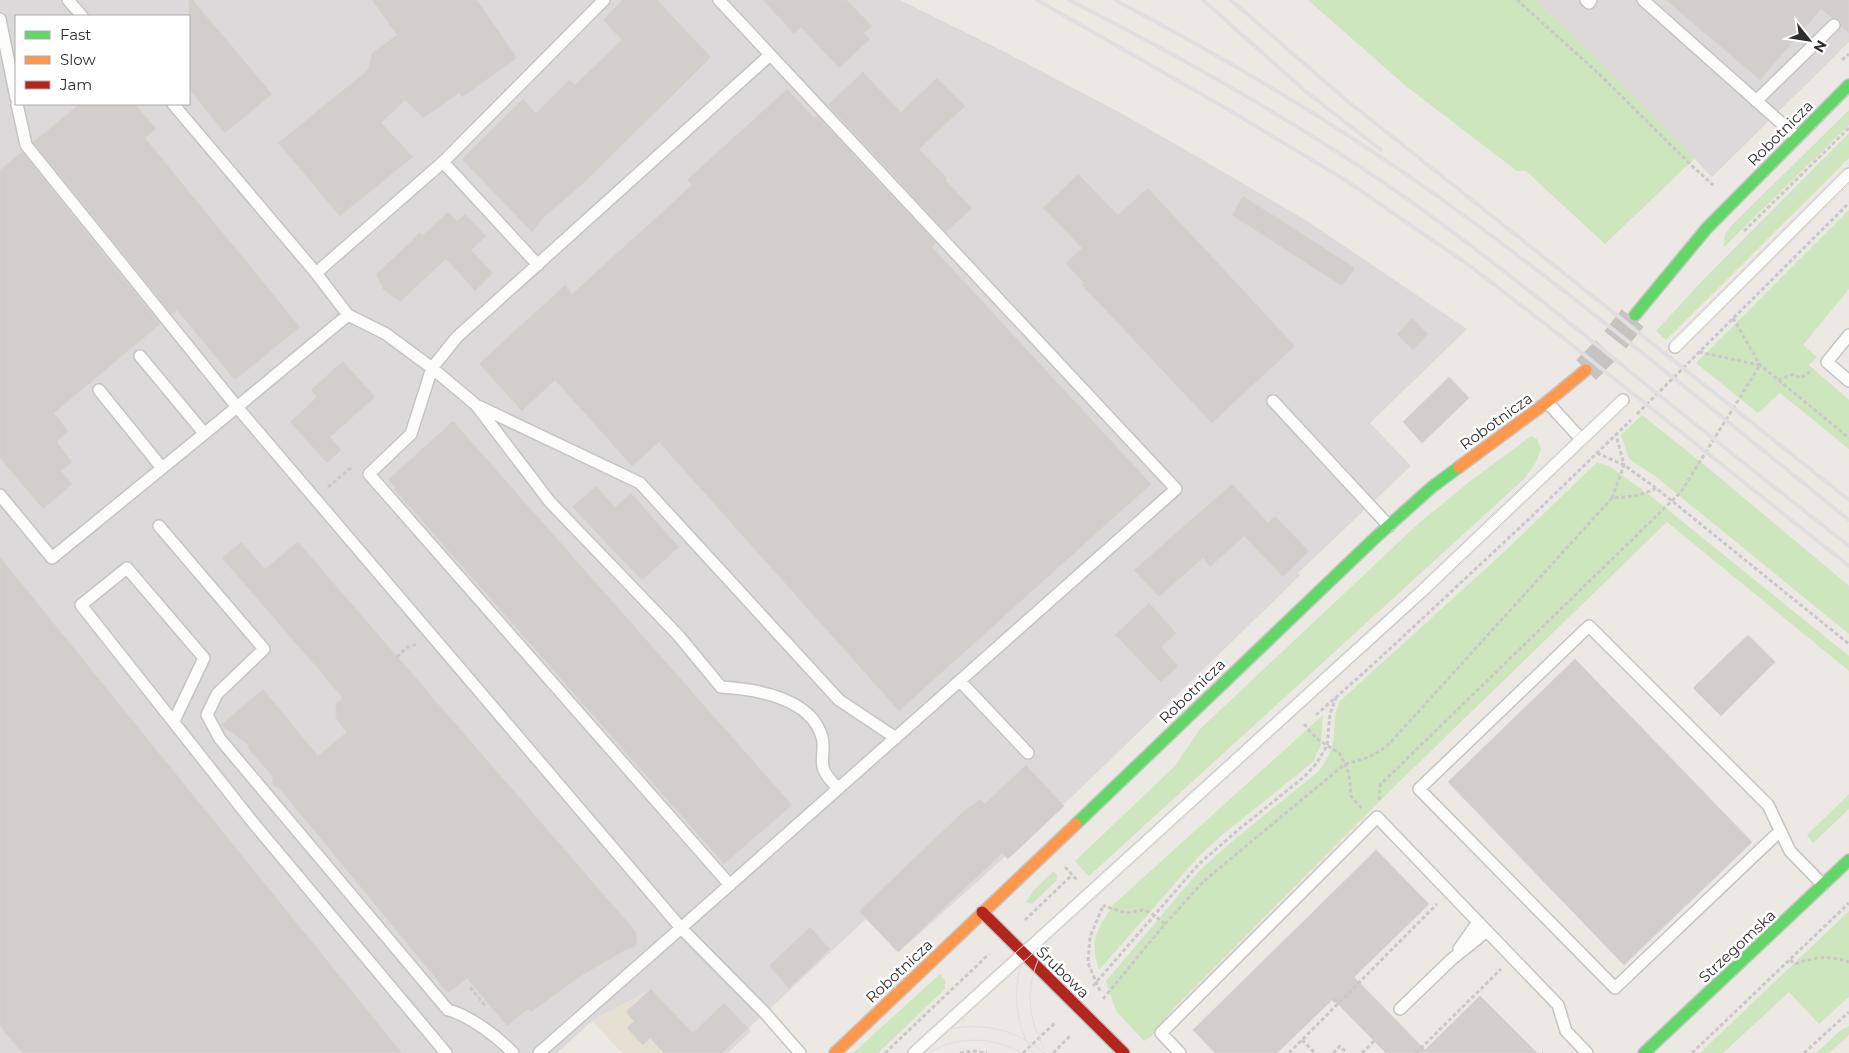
<svg xmlns="http://www.w3.org/2000/svg" width="1849" height="1053" font-family="Montserrat,sans-serif">
  <style>
    .industrial { fill: #dcd9db; fill-rule: evenodd }
    .education { fill: #e6e0d3 }
    .green { fill: #cee6be }
    .building { fill: #d1cecb; stroke: #d7d4d0 }
    .lines { fill: none; stroke-linecap: round; stroke-linejoin: round }
    .secondary-tunnel { stroke: #c6c3c0; stroke-width: 28; stroke-dasharray: 28 14; stroke-linecap: butt }
    .lane-casing { stroke: #c5c4c5; stroke-width: 14 }
    .fast-casing { stroke: #c5c4c5; stroke-width: 14 }
    .slow-casing { stroke: #c5c4c5; stroke-width: 14 }
    .jam-casing { stroke: #c5c4c5; stroke-width: 14 }
    .path { stroke: #c9c9c8; stroke-width: 3; stroke-dasharray: 4 2.5; stroke-linecap: butt }
    .lane { stroke: #fcfcfb; stroke-width: 11 }
    .fast { stroke: #63d668; stroke-width: 11 }
    .slow { stroke: #ff974d; stroke-width: 11 }
    .jam { stroke: #b3261e; stroke-width: 11 }
    .tram { stroke: #dfdfe1; stroke-width: 1 }
    .rail { stroke: #dfdfe1; stroke-width: 4 }
    .labels { text-anchor: middle; dominant-baseline: central; stroke-width: 5; stroke-linejoin: round; paint-order: stroke }
    .street-label { font-size: 15px; fill: #2e2e2e; stroke: #fff }
  </style>
  <rect width="100%" height="100%" fill="#ece8e4"/>
  <!-- industrial -->
  <path class="industrial" d="M 0,0 L 900,0 L 1001,50 L 1117,111 L 1191,153 L 1307,221 L 1467,329 L 1370,423 L 1411,466 L 1298,573 L 1300,575 L 1279,596 L 1076,793 L 899,952 L 866,919 L 749,1028 L 751,1031 L 728,1053 L 712,1053 L 651,989 L 592,1021 L 557,1053 L 0,1053 ZM 16,16 L 189,16 L 189,104 L 16,104 Z
    M 1535,0 L 1849,0 L 1849,42 L 1712,177 L 1590,51 Z"/>
  <!-- education -->
  <path class="education" d="M 651,989 L 693,1033 L 712,1053 L 622,1053 L 592,1021 Z"/>
  <!-- green -->
  <path class="green" d="M 1308,0 L 1535,0 L 1590,51 L 1695,158 L 1605,244 L 1526,171 L 1517,171 L 1407,87 Z
    M 1849,110 L 1849,125 L 1724,247 L 1725,234 L 1731,226 Z
    M 1849,133 L 1849,158 L 1666,340 L 1656,331 L 1703,280 Z
    M 1849,210 L 1849,289 L 1803,345 L 1817,357 L 1809,365 L 1849,400 L 1849,449 L 1780,393 L 1758,413 L 1696,363 Z
    M 1642,415 L 1707,467 L 1849,586 L 1849,634 L 1655,476 L 1629,459 L 1621,435 Z
    M 1531,436 L 1537,439 L 1541,449 L 1536,462 L 1525,478 L 1089,876 L 1075,861 L 1175,766 L 1200,729 L 1419,523 L 1473,479 Z
    M 1597,462 L 1609,466 L 1647,493 L 1849,656 L 1849,671 L 1667,522 L 1394,787 L 1172,1010 L 1152,1036 L 1144,1041 L 1116,1011 L 1106,981 L 1200,870 L 1235,839 L 1319,771 C 1326,761 1331,753 1333,741 C 1336,727 1333,715 1340,701 L 1503,553 Z
    M 1323,715 L 1321,745 L 1313,762 L 1222,835 L 1199,856 L 1099,970 C 1089,940 1097,929 1114,904 Z
    M 1849,794 L 1849,809 L 1813,843 L 1807,835 Z
    M 1054,871 L 1057,876 L 1056,881 L 1032,904 L 1026,902 L 1034,890 Z
    M 1849,911 L 1849,997 L 1819,1024 L 1789,992 L 1723,1053 L 1700,1053 Z
    M 940,974 L 945,981 L 945,989 L 878,1053 L 853,1053 Z
    M 1849,1026 L 1849,1035 L 1829,1053 L 1816,1053 L 1841,1030 Z"/>
  <!-- building -->
  <path class="building" d="M 189,0 L 193,0 L 272,94 L 225,133 L 189,89 Z
    M 372,0 L 477,0 L 517,58 L 462,97 L 459,93 L 423,118 L 405,100 L 381,123 L 413,157 L 340,216 L 278,143 L 368,70 L 372,53 L 397,35 Z
    M 623,0 L 657,0 L 711,57 L 587,180 L 544,217 L 532,232 L 462,159 L 523,99 L 536,113 L 569,80 L 575,85 L 622,40 L 603,20 Z
    M 763,0 L 847,0 L 872,26 L 864,33 L 870,39 L 839,68 L 801,27 L 794,34 Z
    M 1666,0 L 1849,0 L 1849,33 L 1841,26 L 1839,19 L 1832,18 L 1821,9 L 1760,80 Z
    M 863,72 L 901,112 L 937,78 L 965,106 L 919,149 L 947,178 L 945,180 L 972,208 L 946,232 L 828,105 Z
    M 787,89 L 814,118 L 817,116 L 936,243 L 932,247 L 1151,484 L 899,711 L 659,442 L 632,466 L 555,380 L 522,411 L 479,364 L 565,285 L 572,294 L 692,185 L 687,180 Z
    M 80,104 L 135,104 L 156,129 L 145,138 L 300,327 L 235,380 L 177,310 L 172,314 L 33,142 Z
    M 22,152 L 160,324 L 54,413 L 68,431 L 57,442 L 72,462 L 61,471 L 72,484 L 43,509 L 0,458 L 0,170 Z
    M 1078,174 L 1118,215 L 1148,188 L 1295,346 L 1212,423 L 1096,300 L 1082,285 L 1084,283 L 1065,263 L 1082,248 L 1043,208 Z
    M 1243,196 L 1355,268 L 1342,286 L 1232,215 Z
    M 448,212 L 457,221 L 465,214 L 486,236 L 471,250 L 493,273 L 475,291 L 446,259 L 400,302 L 383,289 L 376,274 L 413,240 L 419,233 L 423,235 Z
    M 1412,318 L 1428,334 L 1413,350 L 1397,334 Z
    M 343,361 L 375,397 L 330,437 L 341,450 L 327,463 L 290,422 L 317,397 L 311,390 Z
    M 1449,377 L 1469,398 L 1422,443 L 1403,422 Z
    M 453,421 L 792,805 L 724,864 L 394,489 L 396,488 L 388,480 Z
    M 1232,484 L 1268,523 L 1275,516 L 1309,551 L 1283,577 L 1244,536 L 1210,567 L 1203,558 L 1159,597 L 1134,570 Z
    M 596,486 L 615,507 L 631,493 L 679,547 L 642,580 L 572,507 Z
    M 241,542 L 265,569 L 298,542 L 636,932 L 637,939 L 635,947 L 627,949 L 582,975 L 531,1012 L 528,1009 L 507,1026 L 467,978 L 448,993 L 280,789 L 272,784 L 273,777 L 247,747 L 249,745 L 221,725 L 263,689 L 318,756 L 347,732 L 336,719 L 336,703 L 343,698 L 222,558 Z
    M 0,557 L 90,668 L 402,1053 L 22,1053 L 0,1026 Z
    M 1149,603 L 1176,633 L 1161,647 L 1178,666 L 1161,682 L 1115,635 Z
    M 1748,635 L 1775,662 L 1721,716 L 1693,688 Z
    M 1575,659 L 1752,842 L 1624,965 L 1448,782 Z
    M 1026,765 L 1064,806 L 1008,859 L 1002,853 L 898,952 L 859,911 L 963,812 L 980,799 L 985,804 Z
    M 1376,850 L 1429,904 L 1354,977 L 1425,1050 L 1480,996 L 1537,1053 L 1386,1053 L 1333,999 L 1277,1053 L 1215,1053 L 1193,1030 Z
    M 810,927 L 830,949 L 789,988 L 769,966 Z
    M 651,989 L 693,1033 L 724,1003 L 748,1028 L 722,1053 L 664,1053 L 650,1038 L 643,1045 L 627,1028 L 634,1021 L 626,1012 Z"/>
  <g class="lines">
    <!-- secondary-tunnel -->
    <path class="secondary-tunnel" d="M 1586,370 L 1612,344 L 1635,315"/>
    <!-- lane casing -->
    <g class="lane-casing">
      <path id="lane" d="M 68,0 L 82,16
        M 1586,0 L 1589,3 L 1591,0
        M 1643,0 L 1797,137
        M 0,19 L 16,98
        M 1756,101 L 1834,25
        M 173,104 L 316,273 L 348,315 L 386,334 L 432,368 L 476,405 L 550,502 L 678,635 L 721,687 C 756,689 811,698 822,737 C 825,746 821,757 823,767 C 824,775 834,783 838,789
        M 443,162 L 538,265
        M 316,273 L 443,162 L 604,0
        M 348,315 L 237,407 L 681,928 L 1176,489 L 719,0
        M 1849,335 L 1827,362 L 1849,381
        M 1675,347 L 1849,174
        M 140,356 L 204,433
        M 99,390 L 162,468
        M 1273,401 L 1389,526
        M 1547,402 L 1581,439
        M 478,406 L 640,483 L 839,700 L 896,738
        M 0,495 L 52,558 L 237,407 L 26,145 L 17,104
        M 159,526 L 264,649 L 217,694 L 207,715 L 220,739 L 448,1010 C 469,1015 498,1037 513,1053
        M 960,681 L 1028,753
        M 174,721 L 204,658 L 127,568 L 81,605 L 255,825 L 446,1053
        M 1780,831 L 1615,988 L 1419,789 L 1589,626 L 1768,805 L 1790,851 L 1823,885
        M 730,885 L 369,474 L 411,434 L 432,368 L 457,337 L 770,55
        M 1459,949 L 1478,922
        M 1400,1009 L 1452,959 L 1487,931
        M 539,1053 L 681,928 L 765,1013 L 800,1053
        M 914,1053 L 1420,593 L 1623,400
        M 1180,1053 L 1161,1033 L 1377,817 L 1558,1005 L 1566,1031 L 1587,1053"/>
    </g>
    <!-- fast casing -->
    <g class="fast-casing">
      <path id="fast" d="M 1635,315 L 1707,228 L 1849,85
        M 1076,824 L 1376,537 L 1432,487 L 1459,467
        M 1644,1053 L 1849,860"/>
    </g>
    <!-- slow casing -->
    <g class="slow-casing">
      <path id="slow" d="M 1459,467 L 1547,402 L 1586,370
        M 835,1053 L 1076,824"/>
    </g>
    <!-- jam casing -->
    <g class="jam-casing">
      <path id="jam" d="M 982,912 L 1124,1053"/>
    </g>
    <!-- path -->
    <path class="path" d="M 1517,0 L 1598,73 L 1690,164 L 1713,185
      M 1842,60 L 1849,54
      M 1744,231 L 1849,128
      M 1733,318 L 1760,365 L 1849,438
      M 1699,352 L 1759,365
      M 1778,380 L 1794,374 L 1800,378 L 1813,370
      M 1637,414 L 1849,203
      M 1597,453 L 1624,465 L 1656,488 L 1849,644
      M 328,487 L 352,467
      M 1612,498 L 1624,465 L 1616,435
      M 397,657 L 406,648 L 417,644
      M 1316,715 L 1379,659 L 1528,520 L 1631,420
      M 1304,724 L 1317,739 L 1339,753 L 1345,764 C 1362,760 1375,756 1389,744 L 1612,498 C 1628,497 1642,496 1656,488
      M 1379,800 L 1380,785 L 1681,492 L 1760,365
      M 1065,867 L 1078,881
      M 1106,905 L 1104,906 L 1126,913 L 1142,910 L 1150,912 L 1165,924
      M 1025,920 L 1072,875
      M 1790,960 L 1795,964 C 1814,957 1829,955 1849,962
      M 1093,986 L 1198,865 L 1238,830 L 1304,777 L 1316,764 L 1327,746 L 1330,714 L 1336,698
      M 470,987 L 486,1007
      M 1100,991 L 1088,963 L 1090,937 L 1103,906
      M 1103,999 L 1165,924 L 1204,881 L 1345,764 L 1349,774 L 1351,796 L 1362,809
      M 1333,999 L 1338,1004
      M 1302,1040 L 1315,1053
      M 885,1053 L 989,954
      M 960,1053 L 973,1051 L 987,1053
      M 1023,1053 L 1056,1022
      M 1053,1053 L 1071,1035
      M 1289,1053 L 1437,904
      M 1333,1053 L 1340,1046 L 1347,1053
      M 1362,1053 L 1374,1041
      M 1416,1053 L 1501,969
      M 1542,1053 L 1543,1053
      M 1692,1053 L 1849,903
      M 1804,1053 L 1849,1012"/>
    <!-- lane -->
    <use href="#lane" class="lane"/>
    <!-- fast -->
    <use href="#fast" class="fast"/>
    <!-- slow -->
    <use href="#slow" class="slow"/>
    <!-- jam -->
    <use href="#jam" class="jam"/>
    <!-- tram -->
    <path class="tram" d="M 1670,343 L 1849,165
      M 1680,351 L 1849,183
      M 1045,947 C 1024,981 1026,1018 1046,1051
      M 1021,964 C 1012,997 1017,1024 1032,1053
      M 949,1029 C 985,1022 1016,1030 1044,1053
      M 930,1052 C 958,1036 994,1036 1021,1053
      M 905,1053 L 1408,596 L 1618,396
      M 923,1053 L 1416,606 L 1628,404"/>
    <!-- rail -->
    <path class="rail" d="M 1037,0 L 1229,110 L 1345,180 L 1470,266 L 1562,337 L 1849,566
      M 1069,0 C 1181,57 1292,119 1396,191 C 1476,247 1552,309 1628,370 C 1701,429 1775,488 1849,546
      M 1115,0 C 1227,59 1337,124 1440,198 C 1580,299 1714,411 1849,520
      M 1203,0 L 1304,90 L 1381,150
      M 1231,0 L 1345,99 L 1849,500"/>
  </g>
  <g class="labels">
    <!-- street labels -->
    <g class="street-label">
      <text transform="translate(1780 133) rotate(-45)">Robotnicza</text>
      <text transform="translate(1496 421) rotate(-36)">Robotnicza</text>
      <text transform="translate(1192 691) rotate(-44)">Robotnicza</text>
      <text transform="translate(1737 946) rotate(-43)">Strzegomska</text>
      <text transform="translate(899 971) rotate(-43)">Robotnicza</text>
      <text transform="translate(1063 972) rotate(44)">Śrubowa</text>
    </g>
  </g>
  <!-- legend -->
  <rect x="15" y="15" width="175" height="90" fill="#ffffff" stroke="#ababab"/>
  <rect x="25" y="31" width="25" height="8" fill="#63d668" stroke="#ababab"/>
  <text x="60" y="40" font-size="15" fill="#2e2e2e">Fast</text>
  <rect x="25" y="56" width="25" height="8" fill="#ff974d" stroke="#ababab"/>
  <text x="60" y="65" font-size="15" fill="#2e2e2e">Slow</text>
  <rect x="25" y="81" width="25" height="8" fill="#b3261e" stroke="#ababab"/>
  <text x="60" y="90" font-size="15" fill="#2e2e2e">Jam</text>
  <!-- north arrow -->
  <g transform="translate(1809 40) rotate(120)" stroke="#ffffff" stroke-width="4" paint-order="stroke">
  <path d="M0-4L9 19L0 12L-9 19Z" fill="#2e2e2e"/>
  <text y="-8" font-size="14" font-weight="bold" text-anchor="middle" fill="#2e2e2e">N</text>
  </g>
</svg>
